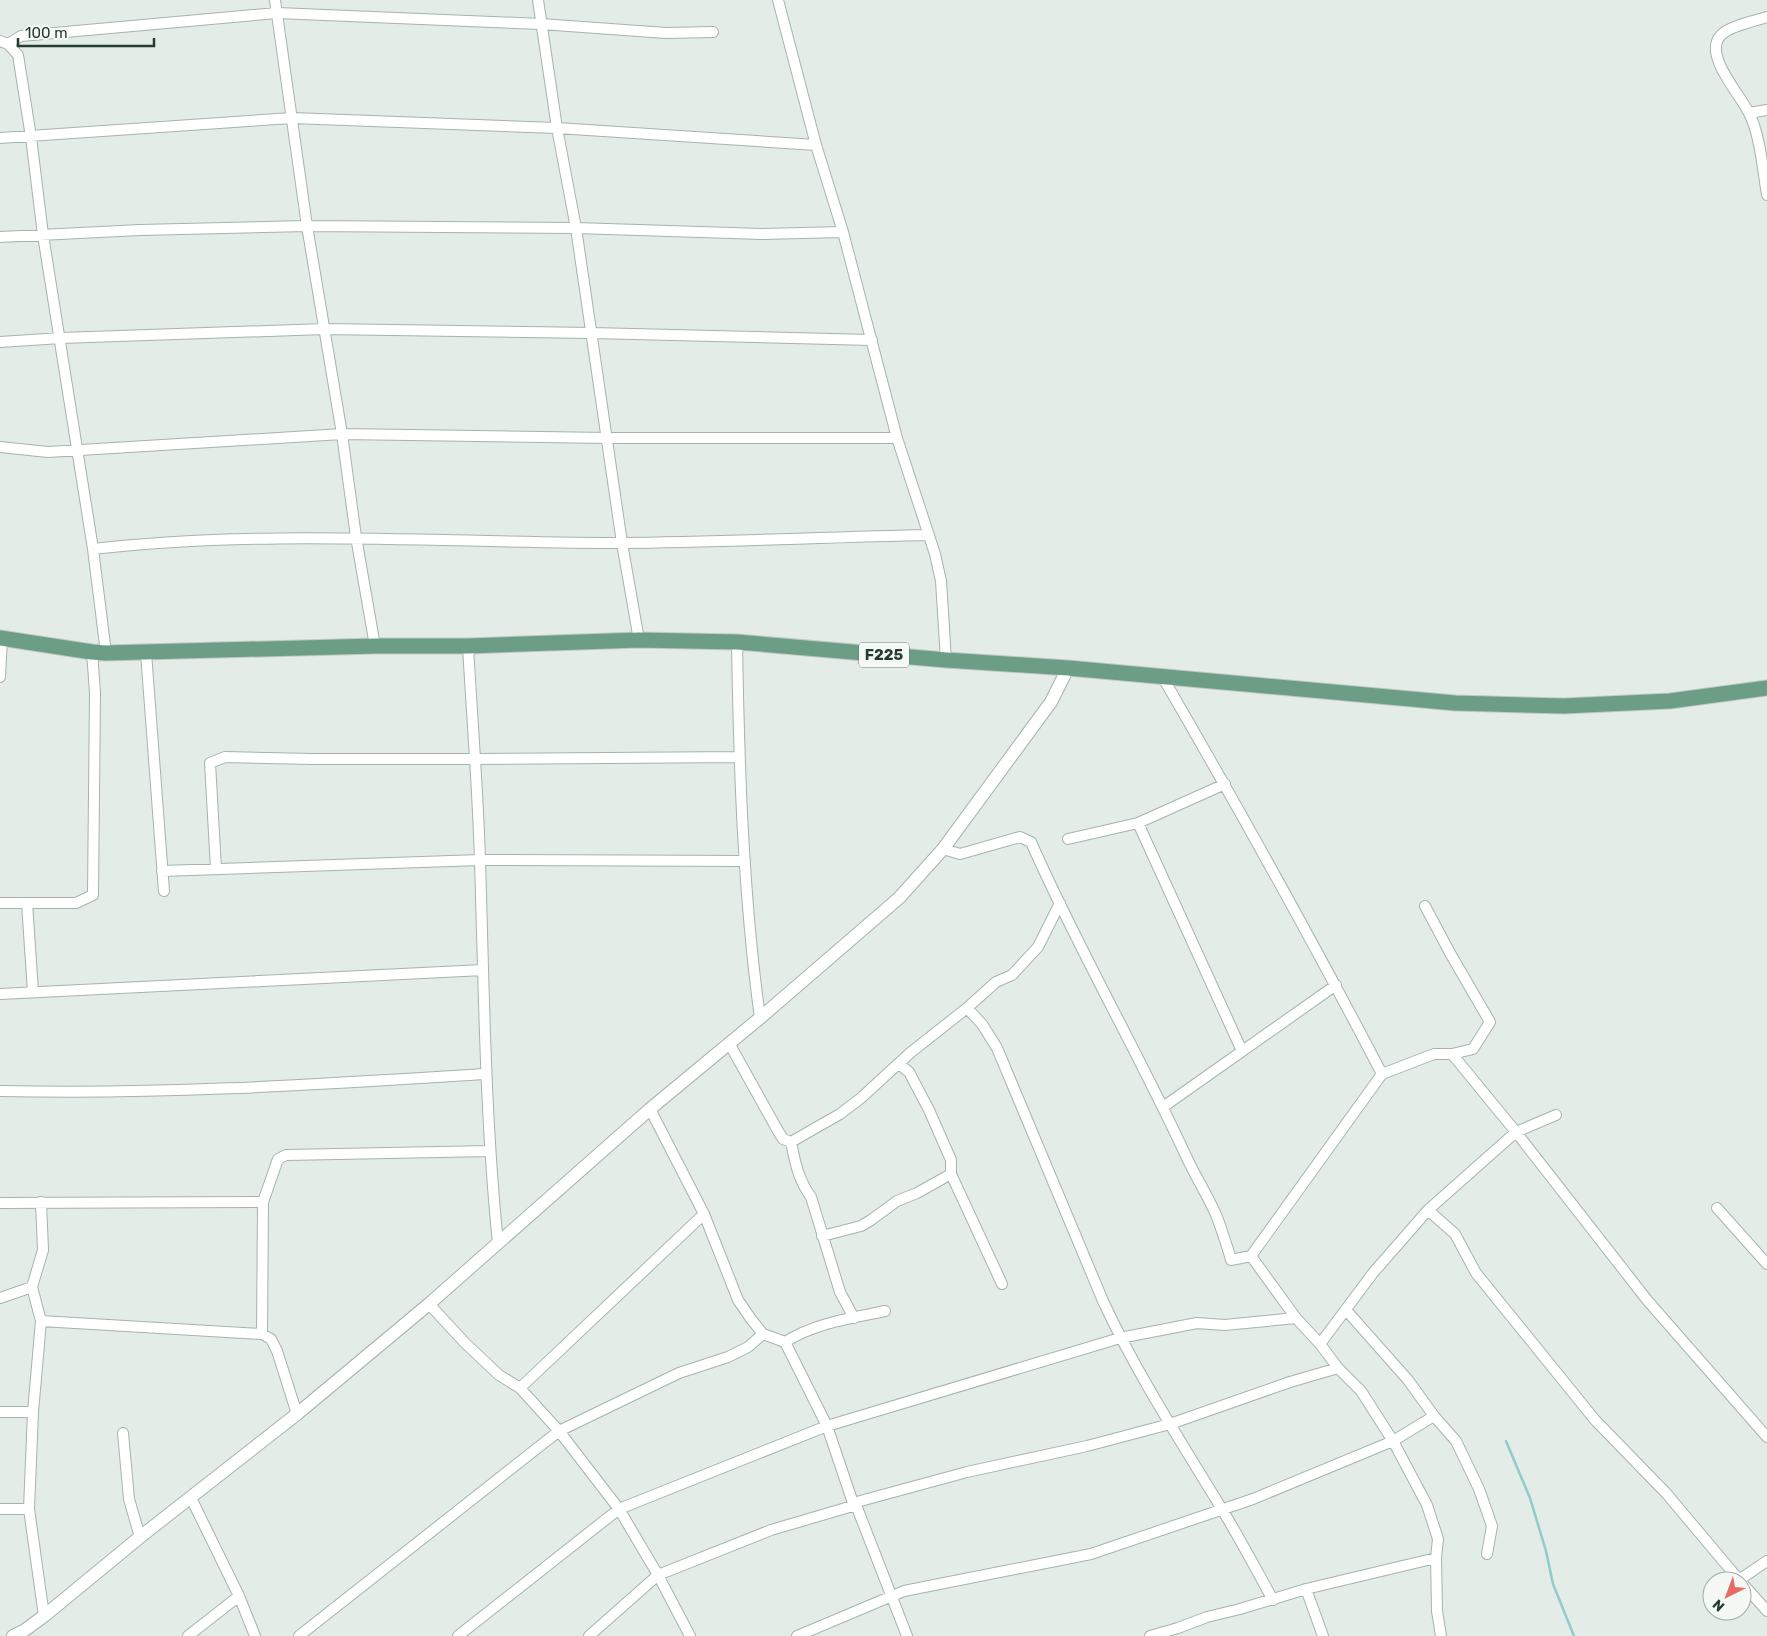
<svg xmlns="http://www.w3.org/2000/svg" width="1767" height="1636" font-family="Rubik,sans-serif">
  <style>
    .lines { fill: none; stroke-linecap: round; stroke-linejoin: round }
    .stream { stroke: #90ccc9; stroke-width: 2.5 }
    .minor-casing { stroke: #a6b4ac; stroke-width: 12 }
    .tertiary-casing { stroke: #a6b4ac; stroke-width: 14 }
    .primary-casing { stroke: #c2c8c5; stroke-width: 17 }
    .minor { stroke: #fff; stroke-width: 10 }
    .tertiary { stroke: #fff; stroke-width: 12 }
    .primary { stroke: #6c9e86; stroke-width: 15 }
    .labels { text-anchor: middle; dominant-baseline: central; stroke-width: 4; stroke-linejoin: round; paint-order: stroke }
    .shield { fill: #f4f9f5; stroke: #62756c; stroke-width: 1 }
    .shield-label { font-size: 15px; font-weight: bold; fill: #243c31 }
  </style>
  <rect width="100%" height="100%" fill="#e3ece6"/>
  <g class="lines">
    <!-- stream -->
    <path class="stream" d="M 1506,1441 L 1530,1498 L 1546,1551 L 1553,1584 L 1574,1636"/>
    <!-- minor casing -->
    <g class="minor-casing">
      <path id="minor" d="M 275,0 L 307,226 L 342,434 L 356,537 L 375,646
        M 538,0 L 557,128 L 576,228 L 622,543 L 639,640
        M 778,0 L 816,145 L 843,232 L 897,438 L 935,554 L 941,581 L 946,660
        M 1767,17 C 1755,21 1729,26 1721,35 C 1702,55 1741,95 1749,113 C 1760,134 1763,171 1767,195
        M 0,41 L 8,44 L 18,55 L 31,137 L 43,235 L 93,549 L 106,653
        M 8,44 L 21,36 L 277,13 L 541,24 L 666,33 L 713,32
        M 1749,113 L 1767,110
        M 0,138 L 292,118 L 557,128 L 816,145
        M 0,237 L 140,230 L 307,226 L 576,228 L 762,234 L 843,232
        M 0,342 L 61,338 L 325,329 L 592,333 L 872,340
        M 0,447 L 48,452 L 342,434 L 608,438 L 897,438
        M 93,549 C 269,529 446,543 622,543 C 725,542 827,537 929,535
        M 737,642 C 739,767 743,894 760,1018
        M 468,646 C 472,718 478,790 480,861 C 484,989 485,1116 498,1243
        M 146,653 L 164,891
        M 1162,676 C 1238,807 1312,940 1382,1074
        M 0,677 L 2,638
        M 1138,823 L 1242,1051
        M 1068,839 L 1138,823 L 1225,784
        M 943,849 L 960,854 L 1020,837 L 1031,842 C 1078,949 1137,1050 1186,1156 C 1195,1176 1208,1196 1217,1217 C 1222,1231 1227,1245 1231,1260 L 1251,1256 L 1382,1074 L 1434,1054 L 1452,1054 L 1516,1132 L 1647,1300 L 1767,1437
        M 216,869 L 210,763 L 225,757 L 312,759 L 475,759 L 739,757
        M 162,871 L 480,860 L 745,861
        M 0,903 L 76,903 L 93,895 L 95,693 L 92,652
        M 27,903 L 33,992
        M 1425,906 L 1450,953 L 1490,1022 L 1473,1049 L 1452,1054
        M 0,994 L 483,970
        M 967,1008 L 982,1024 L 997,1048 L 1103,1301 C 1136,1372 1179,1439 1220,1506 C 1239,1537 1256,1569 1273,1600
        M 729,1043 L 778,1131 L 783,1139 L 791,1142 L 840,1114 L 861,1098 L 910,1053 L 967,1008 L 996,982 L 1012,975 L 1038,947 L 1060,903
        M 899,1064 L 909,1072 L 929,1110 L 951,1160 L 951,1174 L 1002,1284
        M 0,1091 C 162,1095 324,1084 485,1074
        M 1163,1107 L 1336,985
        M 650,1109 L 704,1214 L 738,1300 L 751,1319 L 763,1334 L 785,1342 L 827,1426 L 853,1503 L 856,1505 L 907,1636
        M 791,1142 C 795,1162 798,1179 811,1197 L 840,1292 L 854,1318
        M 41,1202 L 43,1250 L 32,1287 L 41,1321 L 33,1412 L 29,1509 L 44,1616
        M 0,1203 L 263,1202
        M 1717,1208 L 1767,1264
        M 1428,1210 L 1455,1234 L 1476,1273 L 1595,1420 L 1666,1493 L 1740,1581
        M 822,1236 L 861,1226 L 871,1220 L 897,1201 L 917,1193 L 951,1174
        M 1251,1256 L 1296,1318 L 1320,1344 L 1338,1368 L 1361,1391 L 1393,1441 L 1427,1505 L 1438,1539 L 1436,1558 L 1437,1611 L 1441,1636
        M 0,1298 L 32,1287
        M 429,1304 L 465,1343 L 499,1375 L 520,1388 L 559,1431 L 619,1509 L 658,1575 L 690,1636
        M 1346,1310 L 1408,1380 L 1434,1416 L 1456,1441 L 1479,1489 L 1492,1526 L 1487,1554
        M 41,1321 L 262,1334 L 271,1339 L 277,1351 L 297,1414
        M 262,1334 L 263,1202 L 278,1159 L 286,1155 L 490,1151
        M 785,1342 C 815,1323 851,1318 885,1311
        M 1320,1344 L 1373,1273 L 1428,1210 L 1516,1132 L 1556,1115
        M 520,1388 L 704,1214
        M 0,1412 L 33,1412
        M 123,1433 L 129,1499 L 140,1537
        M 191,1498 L 239,1596 L 255,1636
        M 853,1503 L 967,1472 L 1087,1446 L 1170,1424 L 1290,1382 L 1338,1368
        M 0,1509 L 29,1509
        M 1739,1580 L 1767,1561
        M 1742,1583 L 1767,1611
        M 1306,1589 L 1323,1636
        M 188,1636 L 239,1596
        M 299,1636 L 559,1431 L 679,1373 L 728,1357 L 748,1347 L 763,1334
        M 458,1636 L 619,1509 L 827,1426 L 1120,1338 L 1197,1323 L 1225,1325 L 1296,1318
        M 589,1636 L 658,1575 L 771,1530 L 856,1505
        M 797,1636 L 904,1591 L 1091,1554 L 1253,1499 L 1393,1441 L 1434,1416
        M 1150,1636 L 1178,1628 L 1207,1617 L 1240,1609 L 1306,1589 L 1436,1558"/>
    </g>
    <!-- tertiary casing -->
    <g class="tertiary-casing">
      <path id="tertiary" d="M 13,1636 L 25,1630 L 44,1616 L 140,1537 L 297,1414 L 429,1304 L 650,1109 L 760,1018 L 899,898 L 943,849 L 1051,702 L 1068,668"/>
    </g>
    <!-- primary casing -->
    <g class="primary-casing">
      <path id="primary" d="M 0,638 L 92,652 L 106,653 L 375,646 L 468,646 L 639,640 L 737,642 L 946,660 L 1068,668 L 1455,703 L 1564,706 L 1670,701 L 1767,688"/>
    </g>
    <!-- minor -->
    <use href="#minor" class="minor"/>
    <!-- tertiary -->
    <use href="#tertiary" class="tertiary"/>
    <!-- primary -->
    <use href="#primary" class="primary"/>
  </g>
  <g class="labels">
    <!-- shield labels -->
    <rect class="shield" x="859" y="642.5" width="50" height="25" rx="4"/>
    <g class="shield-label">
      <text x="884" y="655">F225</text>
    </g>
  </g>
  <!-- north arrow -->
  <g transform="translate(1727 1596) rotate(222)"><circle r="24" fill="#f4f9f5" stroke="#a1ada7"/>
  <path d="M0-4L9 19L0 12L-9 19Z" fill="#e66c67"/>
  <text y="-8" font-size="14" font-weight="bold" text-anchor="middle" fill="#243c31">N</text>
  </g>
  <!-- scale -->
  <path d="M18 38v8h136v-8" fill="none" stroke="#243c31" stroke-width="2.5"/>
  <text x="25" y="38" font-size="15" fill="#243c31" stroke="#f4f9f5" stroke-width="4" paint-order="stroke">100 m</text>
</svg>
